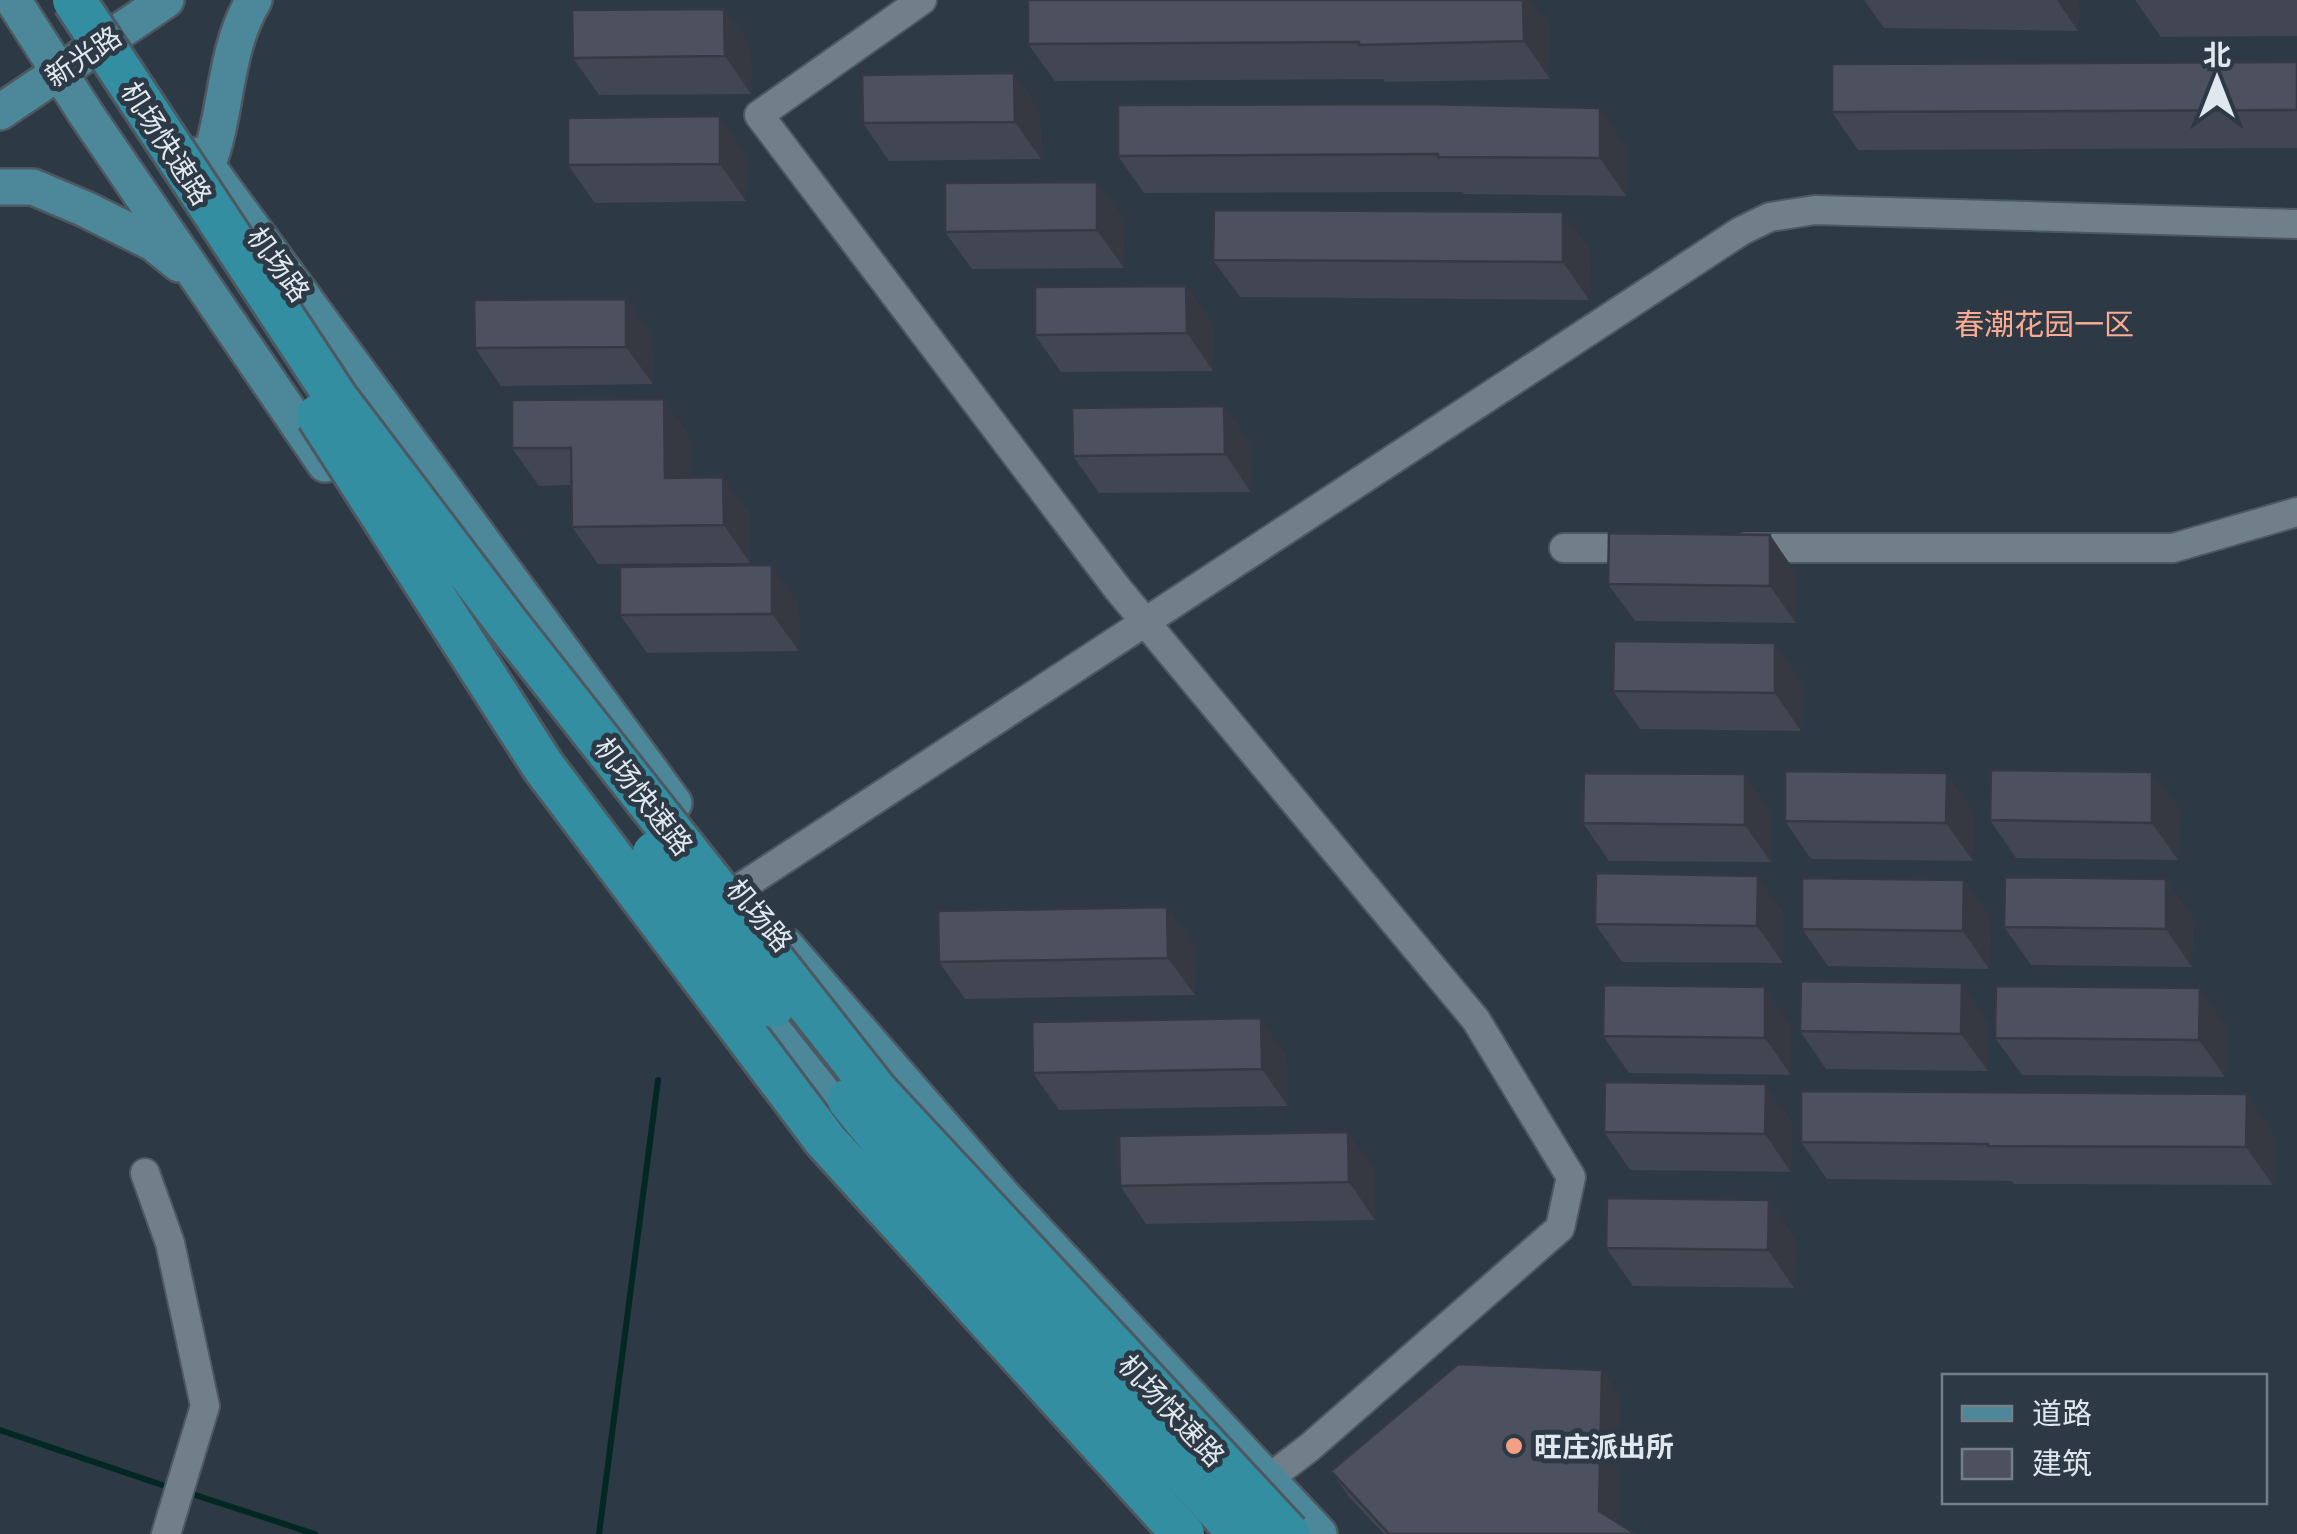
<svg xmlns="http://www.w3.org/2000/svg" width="2297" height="1534" font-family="Quicksand,'Noto Sans SC',sans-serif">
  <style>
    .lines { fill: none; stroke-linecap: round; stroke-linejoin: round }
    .stream { stroke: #032824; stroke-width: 6 }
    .minor-casing { stroke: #4e5861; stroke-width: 32 }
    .major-casing { stroke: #4e5861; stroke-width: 40 }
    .minor { stroke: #717f8b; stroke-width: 28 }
    .major { stroke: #4c8899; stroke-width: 35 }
    .highway-bridge-casing { stroke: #4e5861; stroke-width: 48; stroke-linecap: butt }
    .highway-bridge { stroke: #348ea2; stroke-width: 42 }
    .wall { fill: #424552 }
    .shaded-wall { fill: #363842 }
    .building { fill: #4d505f; stroke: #363842; stroke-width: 2.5 }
    .poi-dot { fill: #f39f84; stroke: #2d3944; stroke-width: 4 }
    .labels { text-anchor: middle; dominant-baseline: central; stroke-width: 10; stroke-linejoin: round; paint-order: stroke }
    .street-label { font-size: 28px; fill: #e0e7ee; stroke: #2d3944 }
    .poi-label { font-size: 28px; font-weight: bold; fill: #e0e7ee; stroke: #2d3944; text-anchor: start }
    .neighbourhood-label { font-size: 30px; fill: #faab92; stroke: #2d3944 }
  </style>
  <rect width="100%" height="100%" fill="#2d3944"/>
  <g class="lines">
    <!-- stream -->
    <path class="stream" d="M 0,1430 L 162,1485
      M 186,1492 L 315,1534
      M 599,1534 L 658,1080"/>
    <!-- minor casing -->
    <g class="minor-casing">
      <path id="minor" d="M 922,0 L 759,115 L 1117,588 L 1476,1020 L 1571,1177 L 1560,1228 L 1310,1447 L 1268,1479
        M 1564,548 L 1643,548
        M 1746,548 L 2173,548 L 2297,512
        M 714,905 L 1741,231 L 1770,217 L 1815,210 L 2297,224
        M 145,1173 L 170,1243 L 205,1406 L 166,1534"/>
    </g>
    <!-- major casing -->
    <g class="major-casing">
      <path id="major" d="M 13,0 L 86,114 L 325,464
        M 0,112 L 166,0
        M 199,155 L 674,803
        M 207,166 C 228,113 223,51 254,0
        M 0,187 L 33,187 L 85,209 L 153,243 L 179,264
        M 786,946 L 1003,1196 L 1319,1534
        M 742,991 L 856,1134"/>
    </g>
    <!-- minor -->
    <use href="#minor" class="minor"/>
    <!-- major -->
    <use href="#major" class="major"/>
    <!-- highway-bridge casing -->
    <g class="highway-bridge-casing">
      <path id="highway-bridge" d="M 74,0 L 337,399 L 510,627 L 877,1092 L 1288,1534
        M 318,416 L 543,766 L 825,1140 L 1183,1534
        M 654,853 L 773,1006
        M 849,1100 L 888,1148 L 1240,1534"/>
    </g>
    <!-- highway-bridge -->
    <use href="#highway-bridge" class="highway-bridge"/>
  </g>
  <!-- wall -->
  <path class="wall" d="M 1028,0 L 1530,0 L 1550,28 L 1550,79 L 1385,82 L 1383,79 L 1055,81 L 1028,44 Z
    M 1864,0 L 2079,0 L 2078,31 L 1884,28 Z
    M 2135,0 L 2297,0 L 2297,36 L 2161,37 Z
    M 724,9 L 750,46 L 751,94 L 599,95 L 573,58 Z
    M 2297,62 L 2297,148 L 1858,150 L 1832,112 Z
    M 1014,73 L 1040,111 L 1041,159 L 889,161 L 863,123 Z
    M 1626,146 L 1626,196 L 1464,194 L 1462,192 L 1144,193 L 1118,156 Z
    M 746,154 L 746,201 L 595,203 L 568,165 Z
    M 1097,182 L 1123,219 L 1124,268 L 972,269 L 945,232 Z
    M 1590,249 L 1589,300 L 1240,297 L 1213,260 Z
    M 1186,286 L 1213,323 L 1213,371 L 1061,372 L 1035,335 Z
    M 626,299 L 652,336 L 653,384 L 501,386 L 475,348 Z
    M 1224,406 L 1250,444 L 1251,492 L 1099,493 L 1073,456 Z
    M 690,436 L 690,477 L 723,477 L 750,515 L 750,563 L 598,564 L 572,527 L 571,485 L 539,486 L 512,448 Z
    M 1770,535 L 1796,573 L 1796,623 L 1635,621 L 1608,584 Z
    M 798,603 L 799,651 L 647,653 L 620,615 Z
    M 1801,680 L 1801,731 L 1640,729 L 1613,691 Z
    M 2152,772 L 2179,809 L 2178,860 L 2016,858 L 1990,820 Z
    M 1973,811 L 1973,861 L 1811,859 L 1785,821 Z
    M 1771,812 L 1771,862 L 1609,861 L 1583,823 Z
    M 1964,880 L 1990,918 L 1989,969 L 1828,966 L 1802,929 Z
    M 1167,907 L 1194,945 L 1195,995 L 965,999 L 939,962 Z
    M 1784,913 L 1783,963 L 1622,962 L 1595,924 Z
    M 2193,916 L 2192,967 L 2031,965 L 2004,927 Z
    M 1988,1021 L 1988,1071 L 1826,1069 L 1800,1031 Z
    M 1791,1025 L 1791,1075 L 1629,1073 L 1603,1036 Z
    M 2226,1025 L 2225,1077 L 2022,1075 L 1995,1038 Z
    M 1287,1056 L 1288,1106 L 1059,1110 L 1033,1073 Z
    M 1792,1121 L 1791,1172 L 1630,1170 L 1604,1132 Z
    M 2273,1132 L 2273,1185 L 2014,1184 L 2012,1181 L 1827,1179 L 1801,1142 Z
    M 1375,1169 L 1375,1220 L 1146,1224 L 1120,1186 Z
    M 1795,1237 L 1794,1288 L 1633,1286 L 1606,1248 Z
    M 1602,1370 L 1620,1396 L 1617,1522 L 1636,1534 L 1384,1534 L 1349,1497 L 1331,1471 Z"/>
  <!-- shaded-wall -->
  <path class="shaded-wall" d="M 1523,0 L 1530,0 L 1550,28 L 1550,79 L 1524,41 Z
    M 2057,0 L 2079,0 L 2078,31 Z
    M 724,9 L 750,46 L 751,94 L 725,56 Z
    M 1014,73 L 1040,111 L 1041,159 L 1015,122 Z
    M 1600,108 L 1626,146 L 1626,196 L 1600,158 Z
    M 720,116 L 746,154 L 746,201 L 720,164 Z
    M 1097,182 L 1123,219 L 1124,268 L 1097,230 Z
    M 1563,212 L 1590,249 L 1589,300 L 1563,262 Z
    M 1186,286 L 1213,323 L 1213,371 L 1187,333 Z
    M 626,299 L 652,336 L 653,384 L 626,347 Z
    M 664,399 L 690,436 L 691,515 L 665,478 Z
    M 1224,406 L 1250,444 L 1251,492 L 1225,454 Z
    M 723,477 L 750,515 L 750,563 L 724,525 Z
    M 1770,535 L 1796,573 L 1796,623 L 1770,586 Z
    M 772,565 L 798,603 L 799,651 L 772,614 Z
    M 1775,643 L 1801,680 L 1801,731 L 1775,693 Z
    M 2152,772 L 2179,809 L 2178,860 L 2152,823 Z
    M 1947,773 L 1973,811 L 1973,861 L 1946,823 Z
    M 1745,774 L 1771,812 L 1771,862 L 1745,825 Z
    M 1758,876 L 1784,913 L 1783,963 L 1757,926 Z
    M 2166,879 L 2193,916 L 2192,967 L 2166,929 Z
    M 1964,880 L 1990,918 L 1989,969 L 1963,931 Z
    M 1167,907 L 1194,945 L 1195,995 L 1168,958 Z
    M 1962,983 L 1988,1021 L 1988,1071 L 1961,1034 Z
    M 1765,987 L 1791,1025 L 1791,1075 L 1765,1038 Z
    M 2200,988 L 2226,1025 L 2225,1077 L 2199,1040 Z
    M 1261,1018 L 1287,1056 L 1288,1106 L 1262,1069 Z
    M 1766,1084 L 1792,1121 L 1791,1172 L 1765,1134 Z
    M 2247,1094 L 2273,1132 L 2273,1185 L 2246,1147 Z
    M 1348,1132 L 1375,1169 L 1375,1220 L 1349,1182 Z
    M 1769,1200 L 1795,1237 L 1794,1288 L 1768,1250 Z
    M 1602,1370 L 1620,1396 L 1617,1534 L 1599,1511 Z"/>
  <!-- building -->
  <path class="building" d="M 1028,0 L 1523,0 L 1524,41 L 1359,45 L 1359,42 L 1028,44 Z
    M 724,9 L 725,56 L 573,58 L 572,10 Z
    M 2297,62 L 2297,110 L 1832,112 L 1832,64 Z
    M 1014,73 L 1015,122 L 863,123 L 862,75 Z
    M 1425,104 L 1600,108 L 1600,158 L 1438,157 L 1438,154 L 1118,156 L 1118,105 Z
    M 720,116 L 720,164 L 568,165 L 568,118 Z
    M 1097,182 L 1097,230 L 945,232 L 945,183 Z
    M 1214,210 L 1563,212 L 1563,262 L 1213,260 Z
    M 1186,286 L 1187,333 L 1035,335 L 1035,287 Z
    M 626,299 L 626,347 L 475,348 L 474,300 Z
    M 664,399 L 665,478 L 723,477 L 724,525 L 572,527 L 571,448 L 512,448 L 512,400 Z
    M 1224,406 L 1225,454 L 1073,456 L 1072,408 Z
    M 1609,533 L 1770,535 L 1770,586 L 1608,584 Z
    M 772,565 L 772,614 L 620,615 L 620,567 Z
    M 1614,641 L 1775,643 L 1775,693 L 1613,691 Z
    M 1991,770 L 2152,772 L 2152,823 L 1990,820 Z
    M 1785,771 L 1947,773 L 1946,823 L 1785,821 Z
    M 1584,773 L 1745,774 L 1745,825 L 1583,823 Z
    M 1596,873 L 1758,876 L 1757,926 L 1595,924 Z
    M 2005,877 L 2166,879 L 2166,929 L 2004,927 Z
    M 1802,878 L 1964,880 L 1963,931 L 1802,929 Z
    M 1167,907 L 1168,958 L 939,962 L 938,911 Z
    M 1801,981 L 1962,983 L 1961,1034 L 1800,1031 Z
    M 1604,985 L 1765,987 L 1765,1038 L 1603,1036 Z
    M 1996,986 L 2200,988 L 2199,1040 L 1995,1038 Z
    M 1261,1018 L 1262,1069 L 1033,1073 L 1032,1022 Z
    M 1605,1082 L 1766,1084 L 1765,1134 L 1604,1132 Z
    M 1801,1091 L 2247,1094 L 2246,1147 L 1988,1146 L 1988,1144 L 1801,1142 Z
    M 1348,1132 L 1349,1182 L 1120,1186 L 1119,1136 Z
    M 1607,1198 L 1769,1200 L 1768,1250 L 1606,1248 Z
    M 1458,1364 L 1602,1370 L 1599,1511 L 1636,1534 L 1389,1534 L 1331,1471 Z"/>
  <!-- markers -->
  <circle class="poi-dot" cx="1514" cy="1446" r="10"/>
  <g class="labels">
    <!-- street labels -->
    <g class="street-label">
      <text transform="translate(83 56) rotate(-34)">新光路</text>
      <text transform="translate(167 143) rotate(57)">机场快速路</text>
      <text transform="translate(279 264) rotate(54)">机场路</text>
      <text transform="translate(644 796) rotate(52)">机场快速路</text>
      <text transform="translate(760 915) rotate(50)">机场路</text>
      <text transform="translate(1172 1410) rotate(47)">机场快速路</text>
    </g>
    <!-- poi labels -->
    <g class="poi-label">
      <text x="1534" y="1446">旺庄派出所</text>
    </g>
    <!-- neighbourhood labels -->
    <g class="neighbourhood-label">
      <text x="2044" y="324">春潮花园一区</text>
    </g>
  </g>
  <!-- legend -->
  <rect x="1942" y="1374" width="325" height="130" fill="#2d3944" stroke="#757f88" stroke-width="2.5"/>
  <rect x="1962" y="1406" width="50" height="15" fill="#4c8899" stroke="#757f88" stroke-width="2.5"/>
  <text x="2032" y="1424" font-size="30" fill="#e0e7ee">道路</text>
  <rect x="1962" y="1449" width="50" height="30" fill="#4d505f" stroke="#757f88" stroke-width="2.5"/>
  <text x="2032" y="1474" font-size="30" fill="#e0e7ee">建筑</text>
  <!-- north arrow -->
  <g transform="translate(2217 80)" stroke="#2d3944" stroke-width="8" paint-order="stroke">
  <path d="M0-8L18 38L0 25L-18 38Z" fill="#e0e7ee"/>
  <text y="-15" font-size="28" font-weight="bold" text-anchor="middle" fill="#e0e7ee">北</text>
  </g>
</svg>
